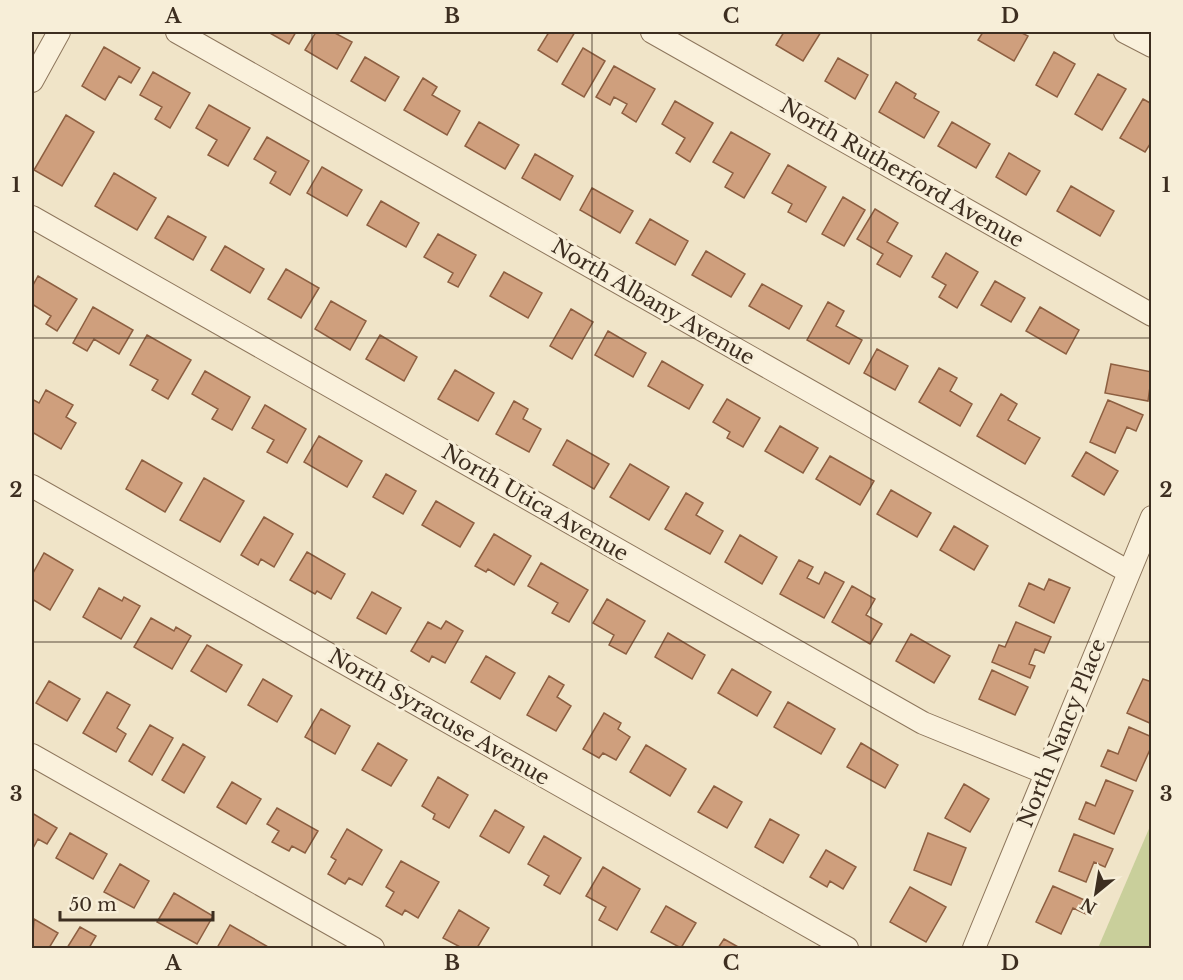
<svg xmlns="http://www.w3.org/2000/svg" width="1183" height="980" font-family="'Libre Baskerville',serif">
  <style>
    .green { fill: #c9cf9b }
    .building { fill: #cf9f7d; stroke: #8d5f41; stroke-width: 1.5 }
    .lines { fill: none; stroke-linecap: round; stroke-linejoin: round }
    .minor-casing { stroke: #8d765c; stroke-width: 24 }
    .minor { stroke: #faf1dc; stroke-width: 22 }
    .grid { fill: none; stroke: #3d2e20; stroke-width: 1.5; stroke-opacity: 0.55 }
    .labels { text-anchor: middle; dominant-baseline: central; stroke-width: 6; stroke-linejoin: round; paint-order: stroke }
    .street-label { font-size: 21px; fill: #3d2e20; stroke: #f7eed8 }
    .neatline { fill: none; stroke: #3d2e20; stroke-width: 2 }
    .grid-label { font-size: 20px; text-anchor: middle; font-weight: bold; fill: #3d2e20 }
  </style>
  <rect width="100%" height="100%" fill="#f0e4c8"/>
  <!-- green -->
  <path class="green" d="M 1151,824 L 1151,948 L 1098,948 Z"/>
  <!-- building -->
  <path class="building" d="M 268,32 L 296,32 L 289,44 Z
    M 316,32 L 333,32 L 352,42 L 337,69 L 305,50 Z
    M 549,32 L 575,32 L 557,62 L 538,50 Z
    M 784,32 L 821,32 L 803,61 L 776,45 Z
    M 983,32 L 1020,32 L 1028,36 L 1014,61 L 978,40 Z
    M 104,47 L 140,68 L 131,83 L 119,76 L 105,100 L 82,86 Z
    M 583,48 L 605,61 L 584,97 L 562,84 Z
    M 1054,52 L 1075,64 L 1057,97 L 1036,85 Z
    M 365,57 L 399,77 L 385,101 L 351,81 Z
    M 838,58 L 868,75 L 855,99 L 825,81 Z
    M 614,66 L 655,89 L 636,122 L 622,113 L 627,104 L 614,97 L 610,105 L 596,97 Z
    M 153,72 L 190,93 L 170,128 L 155,119 L 162,107 L 140,95 Z
    M 1098,74 L 1126,89 L 1102,130 L 1075,114 Z
    M 423,78 L 437,87 L 432,95 L 460,111 L 447,135 L 404,110 Z
    M 896,82 L 916,94 L 914,98 L 939,112 L 924,138 L 879,112 Z
    M 1143,99 L 1152,104 L 1152,141 L 1145,152 L 1120,138 Z
    M 675,101 L 713,123 L 690,162 L 676,153 L 685,138 L 662,124 Z
    M 209,105 L 250,128 L 228,166 L 208,155 L 217,140 L 196,128 Z
    M 66,115 L 94,132 L 62,186 L 34,170 Z
    M 479,122 L 519,145 L 505,169 L 465,146 Z
    M 952,122 L 990,144 L 976,168 L 938,146 Z
    M 731,132 L 770,154 L 744,198 L 725,187 L 733,173 L 713,162 Z
    M 267,137 L 309,161 L 290,195 L 270,183 L 276,172 L 254,159 Z
    M 1009,153 L 1040,171 L 1026,195 L 996,177 Z
    M 535,154 L 573,176 L 560,200 L 522,178 Z
    M 788,165 L 826,187 L 806,222 L 788,212 L 792,204 L 772,193 Z
    M 322,167 L 362,190 L 347,216 L 307,193 Z
    M 114,173 L 156,198 L 137,230 L 95,206 Z
    M 1071,186 L 1114,211 L 1100,236 L 1057,211 Z
    M 592,188 L 633,211 L 620,233 L 580,210 Z
    M 843,197 L 865,210 L 844,246 L 822,234 Z
    M 381,201 L 419,223 L 406,247 L 367,225 Z
    M 875,209 L 898,223 L 887,242 L 912,256 L 900,277 L 877,264 L 883,254 L 857,239 Z
    M 168,216 L 206,237 L 193,260 L 155,238 Z
    M 650,219 L 688,241 L 675,265 L 636,243 Z
    M 438,234 L 476,255 L 458,287 L 448,282 L 453,273 L 424,257 Z
    M 225,246 L 264,269 L 250,293 L 211,270 Z
    M 706,251 L 745,274 L 731,297 L 692,275 Z
    M 946,253 L 978,272 L 957,308 L 939,297 L 946,285 L 932,277 Z
    M 286,269 L 319,288 L 301,318 L 268,299 Z
    M 504,272 L 542,293 L 528,318 L 490,296 Z
    M 38,276 L 77,299 L 57,331 L 46,324 L 51,316 L 32,304 L 32,287 Z
    M 995,281 L 1025,298 L 1011,322 L 981,305 Z
    M 762,284 L 802,306 L 789,329 L 749,306 Z
    M 331,301 L 366,321 L 350,350 L 315,329 Z
    M 828,302 L 844,311 L 836,326 L 862,340 L 849,364 L 807,340 Z
    M 93,307 L 133,330 L 119,354 L 94,339 L 87,351 L 73,343 Z
    M 1040,307 L 1079,330 L 1066,354 L 1026,331 Z
    M 571,309 L 593,322 L 572,359 L 550,346 Z
    M 608,331 L 646,353 L 633,377 L 595,355 Z
    M 147,335 L 191,360 L 168,399 L 152,390 L 158,380 L 130,365 Z
    M 380,335 L 417,357 L 404,381 L 366,359 Z
    M 877,349 L 908,366 L 895,390 L 864,373 Z
    M 662,361 L 703,385 L 689,409 L 648,386 Z
    M 1111,364 L 1152,372 L 1148,401 L 1105,393 Z
    M 939,368 L 957,378 L 950,391 L 972,404 L 960,426 L 919,402 Z
    M 455,370 L 494,393 L 478,421 L 438,399 Z
    M 205,371 L 250,397 L 232,430 L 212,419 L 218,409 L 192,394 Z
    M 46,390 L 73,405 L 66,417 L 76,423 L 61,449 L 32,432 L 32,399 L 39,403 Z
    M 1001,394 L 1017,404 L 1008,420 L 1040,438 L 1025,464 L 977,436 Z
    M 727,399 L 760,418 L 743,447 L 727,438 L 730,432 L 713,422 Z
    M 1108,400 L 1143,415 L 1136,431 L 1127,427 L 1115,453 L 1090,442 Z
    M 514,401 L 528,409 L 523,419 L 541,429 L 529,452 L 496,434 Z
    M 265,405 L 306,429 L 287,463 L 267,452 L 274,440 L 252,428 Z
    M 780,426 L 818,448 L 803,473 L 765,451 Z
    M 319,436 L 362,461 L 347,487 L 304,462 Z
    M 567,440 L 609,464 L 594,489 L 553,465 Z
    M 1086,452 L 1118,471 L 1104,495 L 1072,476 Z
    M 830,456 L 874,481 L 860,505 L 816,479 Z
    M 142,460 L 182,483 L 165,512 L 126,489 Z
    M 630,464 L 669,487 L 649,520 L 610,497 Z
    M 386,474 L 416,491 L 403,514 L 373,497 Z
    M 204,478 L 244,501 L 220,542 L 180,520 Z
    M 891,490 L 931,513 L 917,537 L 877,514 Z
    M 686,493 L 703,503 L 696,515 L 723,531 L 710,554 L 665,529 Z
    M 436,501 L 474,523 L 460,547 L 422,525 Z
    M 264,517 L 293,534 L 274,567 L 261,559 L 258,565 L 241,555 Z
    M 954,526 L 988,546 L 974,570 L 940,550 Z
    M 494,534 L 531,556 L 514,585 L 488,569 L 486,572 L 475,566 Z
    M 740,535 L 777,557 L 762,584 L 725,562 Z
    M 307,552 L 345,574 L 331,599 L 317,591 L 315,594 L 290,580 Z
    M 44,553 L 73,570 L 50,610 L 32,599 L 32,575 Z
    M 799,560 L 813,567 L 807,578 L 819,584 L 825,572 L 844,582 L 824,618 L 780,594 Z
    M 541,563 L 588,590 L 569,622 L 552,613 L 558,603 L 528,586 Z
    M 1049,579 L 1070,588 L 1054,623 L 1019,606 L 1029,583 L 1044,590 Z
    M 852,586 L 875,599 L 866,615 L 882,624 L 870,644 L 832,622 Z
    M 99,588 L 122,601 L 124,597 L 140,606 L 121,639 L 83,617 Z
    M 372,592 L 401,608 L 386,634 L 357,618 Z
    M 607,599 L 645,621 L 626,654 L 609,645 L 614,635 L 593,623 Z
    M 151,618 L 174,631 L 176,627 L 191,636 L 172,669 L 134,647 Z
    M 446,621 L 463,631 L 445,663 L 432,656 L 429,662 L 411,651 L 428,622 L 441,629 Z
    M 1016,622 L 1051,637 L 1044,653 L 1035,649 L 1029,664 L 1035,666 L 1030,678 L 992,662 L 999,645 L 1005,647 Z
    M 668,633 L 705,655 L 692,679 L 655,657 Z
    M 911,634 L 950,656 L 934,683 L 896,661 Z
    M 207,645 L 242,665 L 226,692 L 191,671 Z
    M 486,656 L 515,673 L 500,699 L 471,682 Z
    M 732,669 L 771,692 L 757,716 L 718,693 Z
    M 992,670 L 1028,687 L 1015,715 L 979,699 Z
    M 549,676 L 564,685 L 557,697 L 571,706 L 556,731 L 527,715 Z
    M 263,679 L 292,696 L 277,722 L 248,705 Z
    M 1143,679 L 1152,682 L 1152,724 L 1127,713 Z
    M 49,681 L 80,699 L 67,721 L 36,703 Z
    M 107,692 L 130,705 L 117,728 L 126,734 L 116,752 L 83,733 Z
    M 788,702 L 835,729 L 821,754 L 774,727 Z
    M 321,709 L 350,726 L 335,754 L 305,737 Z
    M 604,713 L 621,723 L 618,729 L 630,737 L 616,760 L 603,753 L 599,758 L 583,749 Z
    M 150,725 L 173,738 L 152,775 L 129,761 Z
    M 1129,727 L 1152,737 L 1152,745 L 1136,781 L 1101,766 L 1108,750 L 1118,754 Z
    M 378,743 L 407,760 L 391,786 L 362,770 Z
    M 861,743 L 898,765 L 885,788 L 847,767 Z
    M 183,744 L 205,757 L 184,793 L 162,780 Z
    M 646,745 L 686,769 L 670,796 L 630,772 Z
    M 438,777 L 468,795 L 449,828 L 433,819 L 435,814 L 422,806 Z
    M 1106,780 L 1133,791 L 1114,834 L 1079,819 L 1086,802 L 1095,806 Z
    M 232,782 L 261,799 L 246,824 L 217,807 Z
    M 964,784 L 989,799 L 970,832 L 945,818 Z
    M 714,786 L 742,802 L 727,828 L 698,812 Z
    M 277,808 L 318,831 L 305,853 L 292,846 L 289,851 L 272,842 L 279,831 L 267,824 Z
    M 495,810 L 524,827 L 509,853 L 480,836 Z
    M 32,813 L 57,828 L 47,844 L 38,839 L 32,850 Z
    M 770,819 L 799,835 L 783,863 L 755,847 Z
    M 347,829 L 382,850 L 362,885 L 349,878 L 345,884 L 328,874 L 336,860 L 331,857 Z
    M 70,833 L 107,854 L 93,879 L 56,858 Z
    M 928,833 L 966,848 L 951,885 L 914,870 Z
    M 1074,834 L 1113,849 L 1105,867 L 1094,862 L 1086,882 L 1059,871 Z
    M 544,836 L 581,858 L 560,894 L 544,885 L 549,876 L 528,864 Z
    M 826,850 L 856,867 L 843,889 L 830,881 L 827,887 L 810,877 Z
    M 401,861 L 439,882 L 418,918 L 405,910 L 402,915 L 386,906 L 394,892 L 386,887 Z
    M 120,864 L 149,881 L 134,908 L 104,892 Z
    M 603,867 L 640,889 L 617,930 L 599,920 L 606,907 L 586,896 Z
    M 1053,886 L 1091,903 L 1086,914 L 1073,908 L 1061,934 L 1036,922 Z
    M 910,887 L 946,907 L 926,942 L 890,922 Z
    M 174,893 L 213,916 L 197,944 L 157,922 Z
    M 666,906 L 696,923 L 681,948 L 651,932 Z
    M 459,910 L 489,928 L 477,948 L 462,948 L 443,938 Z
    M 34,919 L 58,933 L 49,948 L 32,948 Z
    M 230,925 L 270,948 L 217,948 Z
    M 80,927 L 96,936 L 89,948 L 67,948 Z
    M 724,939 L 740,948 L 718,948 Z"/>
  <g class="lines">
    <!-- minor casing -->
    <g class="minor-casing">
      <path id="minor" d="M 177,32 L 1129,572
        M 652,32 L 1152,315
        M 1125,32 L 1152,46
        M 32,81 L 59,32
        M 32,217 L 923,723 L 1046,773
        M 32,486 L 847,948
        M 32,755 L 373,948
        M 974,948 L 1152,517"/>
    </g>
    <!-- minor -->
    <use href="#minor" class="minor"/>
  </g>
  <!-- grid -->
  <path class="grid" d="M 312,32 L 312,948M 592,32 L 592,948M 871,32 L 871,948M 32,338 L 1152,338M 32,642 L 1152,642"/>
  <g class="labels">
    <!-- street labels -->
    <g class="street-label">
      <text transform="translate(902 173) rotate(30)">North Rutherford Avenue</text>
      <text transform="translate(653 302) rotate(30)">North Albany Avenue</text>
      <text transform="translate(535 503) rotate(30)">North Utica Avenue</text>
      <text transform="translate(439 717) rotate(30)">North Syracuse Avenue</text>
      <text transform="translate(1062 733) rotate(-68)">North Nancy Place</text>
    </g>
  </g>
  <!-- border -->
  <rect width="1183" height="980" fill="none" stroke="#f7eed8" stroke-width="66"/>
  <!-- north arrow -->
  <g transform="translate(1096 893) rotate(210)" stroke="#f7eed8" stroke-width="4.5" paint-order="stroke">
  <path d="M0-4.5L10 22L0 15L-10 22Z" fill="#3d2e20"/>
  <text y="-9" font-size="16" font-weight="bold" text-anchor="middle" fill="#3d2e20">N</text>
  </g>
  <!-- scale -->
  <path d="M60 911v9h153v-9" fill="none" stroke="#3d2e20" stroke-width="3"/>
  <text x="69" y="911" font-size="18" fill="#3d2e20" stroke="#f7eed8" stroke-width="4.5" paint-order="stroke">50 m</text>
  <rect x="33" y="33" width="1117" height="914" class="neatline"/>
  <g class="grid-label">
    <text x="173" y="23">A</text>
    <text x="452" y="23">B</text>
    <text x="731" y="23">C</text>
    <text x="1010" y="23">D</text>
    <text x="16" y="192">1</text>
    <text x="1166" y="192">1</text>
    <text x="16" y="497">2</text>
    <text x="1166" y="497">2</text>
    <text x="16" y="801">3</text>
    <text x="1166" y="801">3</text>
    <text x="173" y="970">A</text>
    <text x="452" y="970">B</text>
    <text x="731" y="970">C</text>
    <text x="1010" y="970">D</text>
  </g>
</svg>
